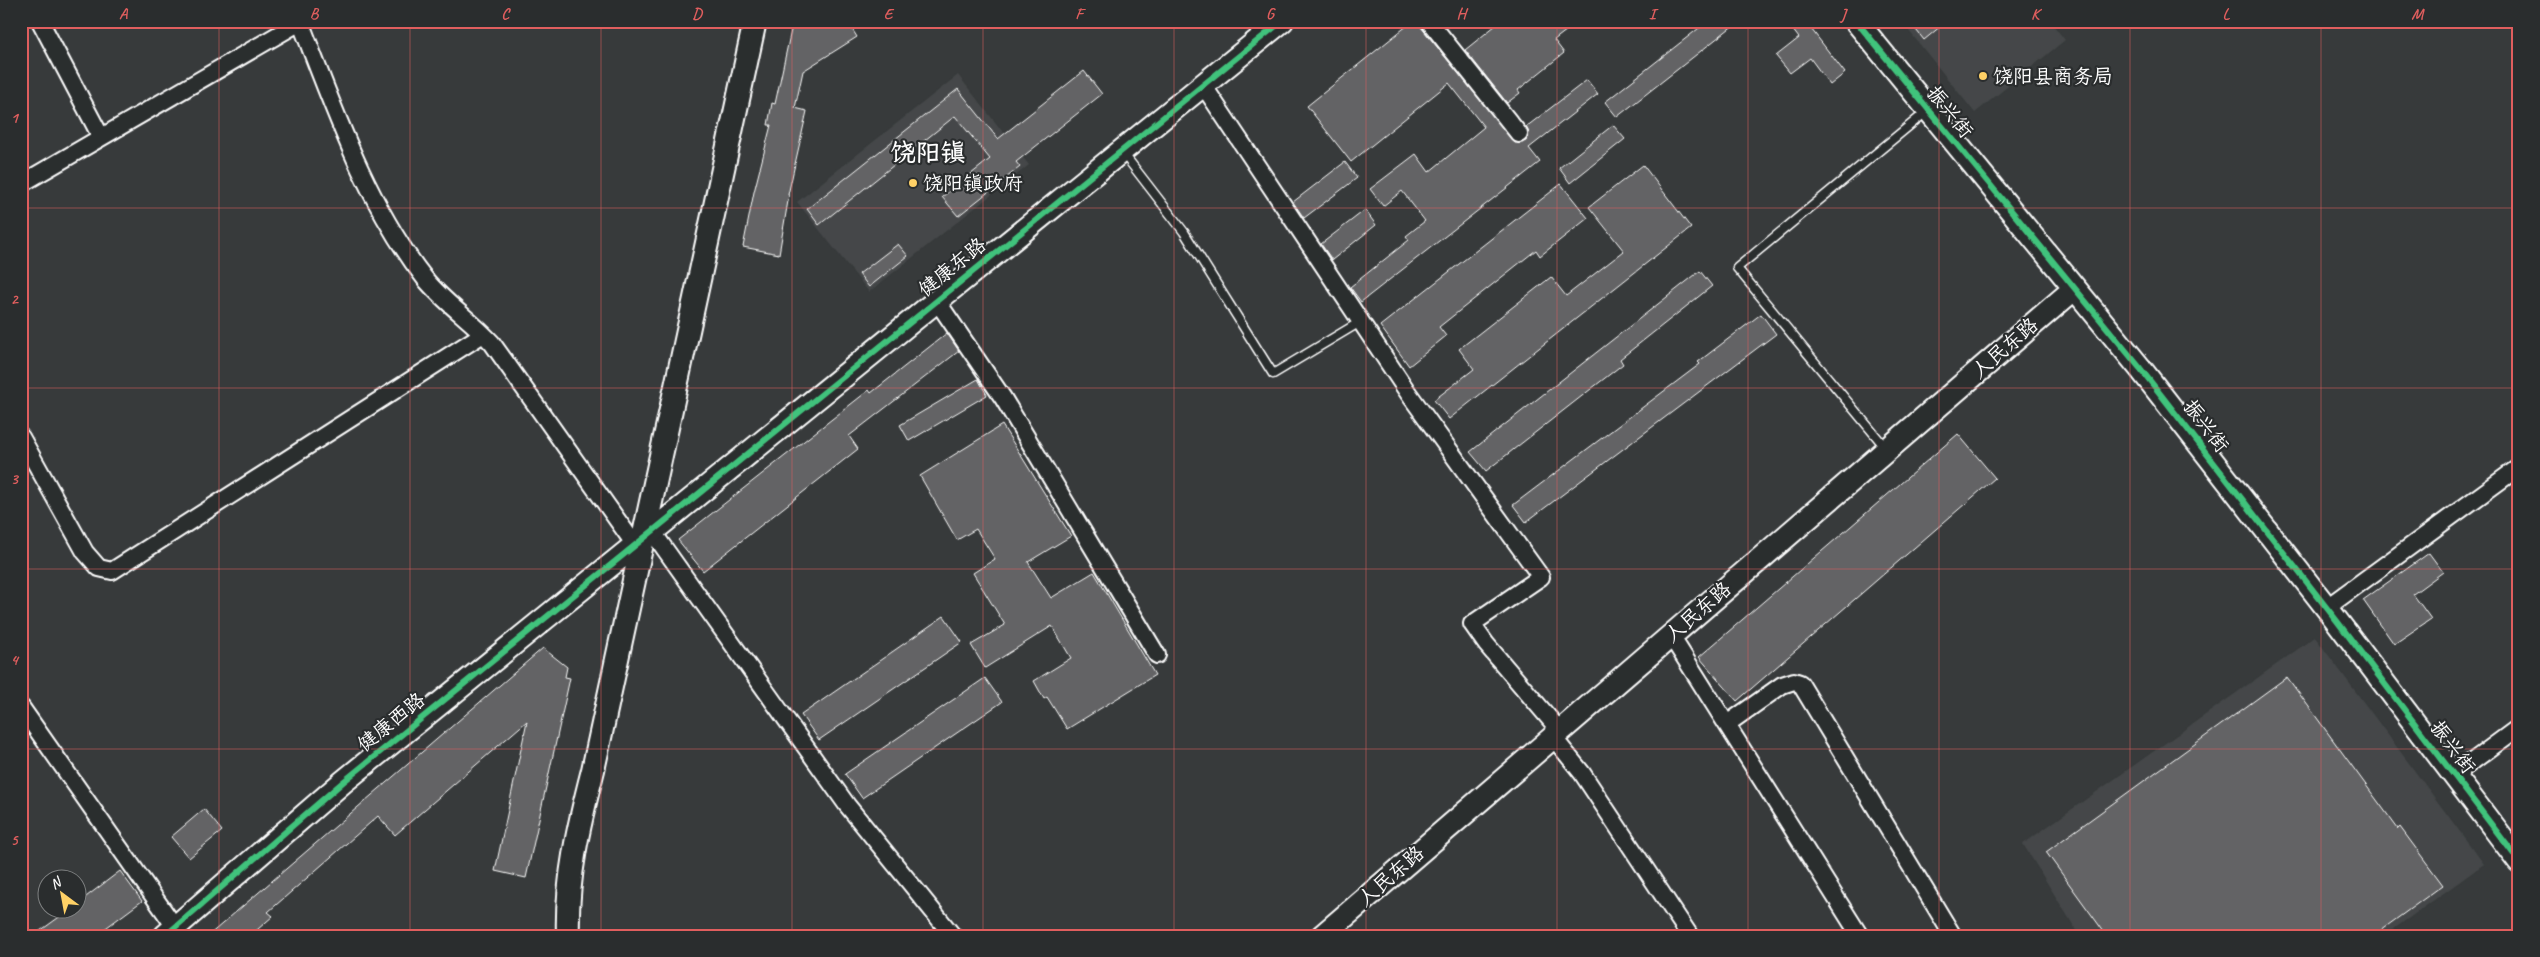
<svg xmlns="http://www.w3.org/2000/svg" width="2540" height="957" font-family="Caveat,'LXGW WenKai TC',sans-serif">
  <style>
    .built { fill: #444748 }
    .building { fill: #636465; stroke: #fff }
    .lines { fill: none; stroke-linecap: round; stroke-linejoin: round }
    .lane-casing { stroke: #fff; stroke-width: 11 }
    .street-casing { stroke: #fff; stroke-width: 20 }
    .secondary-casing { stroke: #fff; stroke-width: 26 }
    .lane { stroke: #2a2d2e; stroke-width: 8 }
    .street { stroke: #2a2d2e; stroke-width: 16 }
    .secondary { stroke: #2a2d2e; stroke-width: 22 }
    .cycleway-casing { stroke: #2a2d2e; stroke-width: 9 }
    .cycleway { stroke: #40c37c; stroke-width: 6 }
    .grid { fill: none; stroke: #e05e5e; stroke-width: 1; stroke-opacity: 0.55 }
    .poi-dot { fill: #ffd166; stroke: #2a2d2e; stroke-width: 2 }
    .labels { text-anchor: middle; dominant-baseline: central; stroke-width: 4.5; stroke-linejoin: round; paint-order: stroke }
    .poi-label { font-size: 20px; fill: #fff; stroke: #2a2d2e; text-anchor: start }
    .street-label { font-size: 20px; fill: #fff; stroke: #2a2d2e }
    .district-label { font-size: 25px; font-weight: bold; fill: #fff; stroke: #2a2d2e }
    .neatline { fill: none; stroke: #e05e5e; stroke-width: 2 }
    .grid-label { font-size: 16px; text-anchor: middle; font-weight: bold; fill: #e05e5e }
  </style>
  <rect width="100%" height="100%" fill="#373a3b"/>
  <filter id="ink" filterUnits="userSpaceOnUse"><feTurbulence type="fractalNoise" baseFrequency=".02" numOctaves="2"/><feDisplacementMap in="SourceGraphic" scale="10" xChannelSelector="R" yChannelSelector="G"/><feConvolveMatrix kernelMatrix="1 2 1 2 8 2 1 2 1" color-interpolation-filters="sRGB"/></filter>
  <g filter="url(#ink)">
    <!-- built -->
    <path class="built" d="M 1901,21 L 2050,21 L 2065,40 L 1975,113 Z
      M 958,75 L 1029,165 L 869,292 L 797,202 Z
      M 2315,637 L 2484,864 L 2384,936 L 2080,936 L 2023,844 Z"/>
    <!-- building -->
    <path class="building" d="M 793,21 L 847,21 L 857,37 L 803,71 L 795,108 L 807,111 L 788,195 L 789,195 L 779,254 L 743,247 L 754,192 L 771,125 L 768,125 L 772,103 L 775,104 Z
      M 1413,21 L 1416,21 L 1515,143 L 1526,141 L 1529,133 L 1526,127 L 1587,80 L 1598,94 L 1529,148 L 1540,162 L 1361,302 L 1350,287 L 1409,240 L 1406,236 L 1425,221 L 1402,191 L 1383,206 L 1370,189 L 1416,154 L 1429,172 L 1484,127 L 1449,83 L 1351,162 L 1307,106 Z
      M 1501,21 L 1579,21 L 1554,40 L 1564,53 L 1518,90 L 1520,93 L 1507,103 L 1465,50 Z
      M 1708,21 L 1739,21 L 1617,117 L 1605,102 Z
      M 1786,21 L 1805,21 L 1845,73 L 1830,85 L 1810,58 L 1790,73 L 1776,56 L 1799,38 Z
      M 1909,21 L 1947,21 L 1924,40 Z
      M 1084,71 L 1102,94 L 1016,162 L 1020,167 L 958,216 L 942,197 L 990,159 L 955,116 L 819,225 L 807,209 L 958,89 L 998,139 Z
      M 1613,125 L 1625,139 L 1570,183 L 1559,168 Z
      M 1345,162 L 1357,178 L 1304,218 L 1293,202 Z
      M 1643,165 L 1691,228 L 1449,419 L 1434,400 L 1474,369 L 1459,349 L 1551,277 L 1566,296 L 1624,251 L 1589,207 Z
      M 1561,184 L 1588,218 L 1540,256 L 1536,250 L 1439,327 L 1446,336 L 1409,366 L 1380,326 Z
      M 1365,210 L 1376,225 L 1332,260 L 1321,244 Z
      M 898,244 L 908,256 L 869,287 L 859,274 Z
      M 1700,271 L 1712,286 L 1620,359 L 1623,364 L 1486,471 L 1470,452 Z
      M 1761,314 L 1776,334 L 1526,522 L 1513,505 L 1700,364 L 1698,362 Z
      M 947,333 L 959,351 L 849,436 L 858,449 L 703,571 L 678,540 L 869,390 L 871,393 Z
      M 978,379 L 987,395 L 909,441 L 900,425 Z
      M 1002,425 L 1071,536 L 1028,562 L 1051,598 L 1094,572 L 1155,675 L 1067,729 L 1047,697 L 1044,699 L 1034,681 L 1071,658 L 1052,626 L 985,668 L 971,645 L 1005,625 L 973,573 L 995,559 L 976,529 L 957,540 L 920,476 Z
      M 1958,434 L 1995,478 L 1737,701 L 1699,657 Z
      M 2429,553 L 2443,572 L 2413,594 L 2431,619 L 2394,644 L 2363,600 Z
      M 944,616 L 962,642 L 819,740 L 801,715 Z
      M 543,648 L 567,667 L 565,677 L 570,678 L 526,878 L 495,871 L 527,721 L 395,835 L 378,816 L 268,912 L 273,916 L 250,936 L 208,936 Z
      M 2287,677 L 2398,829 L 2400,827 L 2443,885 L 2373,936 L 2107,936 L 2046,852 Z
      M 985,678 L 1002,702 L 862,798 L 845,774 Z
      M 204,809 L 222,831 L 189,858 L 171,837 Z
      M 120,871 L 142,901 L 95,936 L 33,936 L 69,910 L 78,910 L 78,903 Z"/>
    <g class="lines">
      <!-- lane casing -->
      <g class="lane-casing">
        <path id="lane" d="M 1123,153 L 1184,232 L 1273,374 L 1360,322
          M 1885,447 L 1737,268 L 1926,112"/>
      </g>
      <!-- street casing -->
      <g class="street-casing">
        <path id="street" d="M 40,21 L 101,137
          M 300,21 C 334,109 367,205 426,280 C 446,304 471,320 492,343 L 635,545
          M 1429,21 L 1519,134
          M 1203,85 L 1409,394 L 1541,577 L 1472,624 L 1486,644 L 1560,731
          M 21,184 L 300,22
          M 937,301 L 1003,398 L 1157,655
          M 21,437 L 85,552 L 99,568 L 112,571 L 483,334
          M 652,531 L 847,805 L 953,936
          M 2326,608 L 2519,467
          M 1671,636 L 1860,936
          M 21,707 L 175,927
          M 1727,724 L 1782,685 L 1794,681 L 1800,683 L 1953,936
          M 1553,737 L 1582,773 L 1690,936
          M 2454,775 L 2519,727"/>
      </g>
      <!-- secondary casing -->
      <g class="secondary-casing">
        <path id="secondary" d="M 1856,21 L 2140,368 L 2337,621 L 2519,861
          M 165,936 L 343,782 L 1282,21
          M 568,936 C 566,879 579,824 593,770 L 755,21
          M 1322,936 L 2074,289"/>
      </g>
      <!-- lane -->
      <use href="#lane" class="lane"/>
      <!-- street -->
      <use href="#street" class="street"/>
      <!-- secondary -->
      <use href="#secondary" class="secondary"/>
      <!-- cycleway casing -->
      <g class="cycleway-casing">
        <path id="cycleway" d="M 1856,21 L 2140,368 L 2337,621 L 2519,861
          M 165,936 L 343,782 L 1282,21"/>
      </g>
      <!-- cycleway -->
      <use href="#cycleway" class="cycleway"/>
    </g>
  </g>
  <!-- grid -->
  <path class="grid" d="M 219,21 L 219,936M 410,21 L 410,936M 601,21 L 601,936M 792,21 L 792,936M 983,21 L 983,936M 1174,21 L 1174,936M 1366,21 L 1366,936M 1557,21 L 1557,936M 1748,21 L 1748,936M 1939,21 L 1939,936M 2130,21 L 2130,936M 2321,21 L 2321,936M 21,208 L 2519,208M 21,388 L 2519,388M 21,569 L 2519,569M 21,749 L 2519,749"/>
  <!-- markers -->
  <g class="poi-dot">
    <circle cx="1983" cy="76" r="5"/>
    <circle cx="913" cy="183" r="5"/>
  </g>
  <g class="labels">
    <!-- poi labels -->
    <g class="poi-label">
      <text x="1993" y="76">饶阳县商务局</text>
      <text x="923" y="183">饶阳镇政府</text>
    </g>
    <!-- street labels -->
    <g class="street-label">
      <text transform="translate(1950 112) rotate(51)">振兴街</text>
      <text transform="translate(952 267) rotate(-39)">健康东路</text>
      <text transform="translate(2005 348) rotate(-41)">人民东路</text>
      <text transform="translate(2206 426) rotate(52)">振兴街</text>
      <text transform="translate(1698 612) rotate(-41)">人民东路</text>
      <text transform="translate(391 722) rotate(-39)">健康西路</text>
      <text transform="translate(2453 747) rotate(53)">振兴街</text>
      <text transform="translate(1391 876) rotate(-41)">人民东路</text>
    </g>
    <!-- district labels -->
    <g class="district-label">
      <text x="928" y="153">饶阳镇</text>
    </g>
  </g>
  <!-- margin -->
  <rect width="2540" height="957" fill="none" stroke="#2a2d2e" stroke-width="55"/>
  <!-- north arrow -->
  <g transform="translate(62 894) rotate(328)"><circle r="24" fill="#2a2d2e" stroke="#7f8182"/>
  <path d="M0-4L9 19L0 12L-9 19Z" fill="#ffd166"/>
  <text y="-8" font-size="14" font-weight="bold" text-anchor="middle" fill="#ffffff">N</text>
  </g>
  <rect x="28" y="28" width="2484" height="902" class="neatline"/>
  <g class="grid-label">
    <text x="123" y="19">A</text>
    <text x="314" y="19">B</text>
    <text x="505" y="19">C</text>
    <text x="697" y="19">D</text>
    <text x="888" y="19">E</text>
    <text x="1079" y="19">F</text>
    <text x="1270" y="19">G</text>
    <text x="1461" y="19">H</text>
    <text x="1652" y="19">I</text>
    <text x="1843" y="19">J</text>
    <text x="2035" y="19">K</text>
    <text x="2226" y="19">L</text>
    <text x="2417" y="19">M</text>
    <text x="14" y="123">1</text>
    <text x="14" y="304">2</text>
    <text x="14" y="484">3</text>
    <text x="14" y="665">4</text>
    <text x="14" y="845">5</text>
  </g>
</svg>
